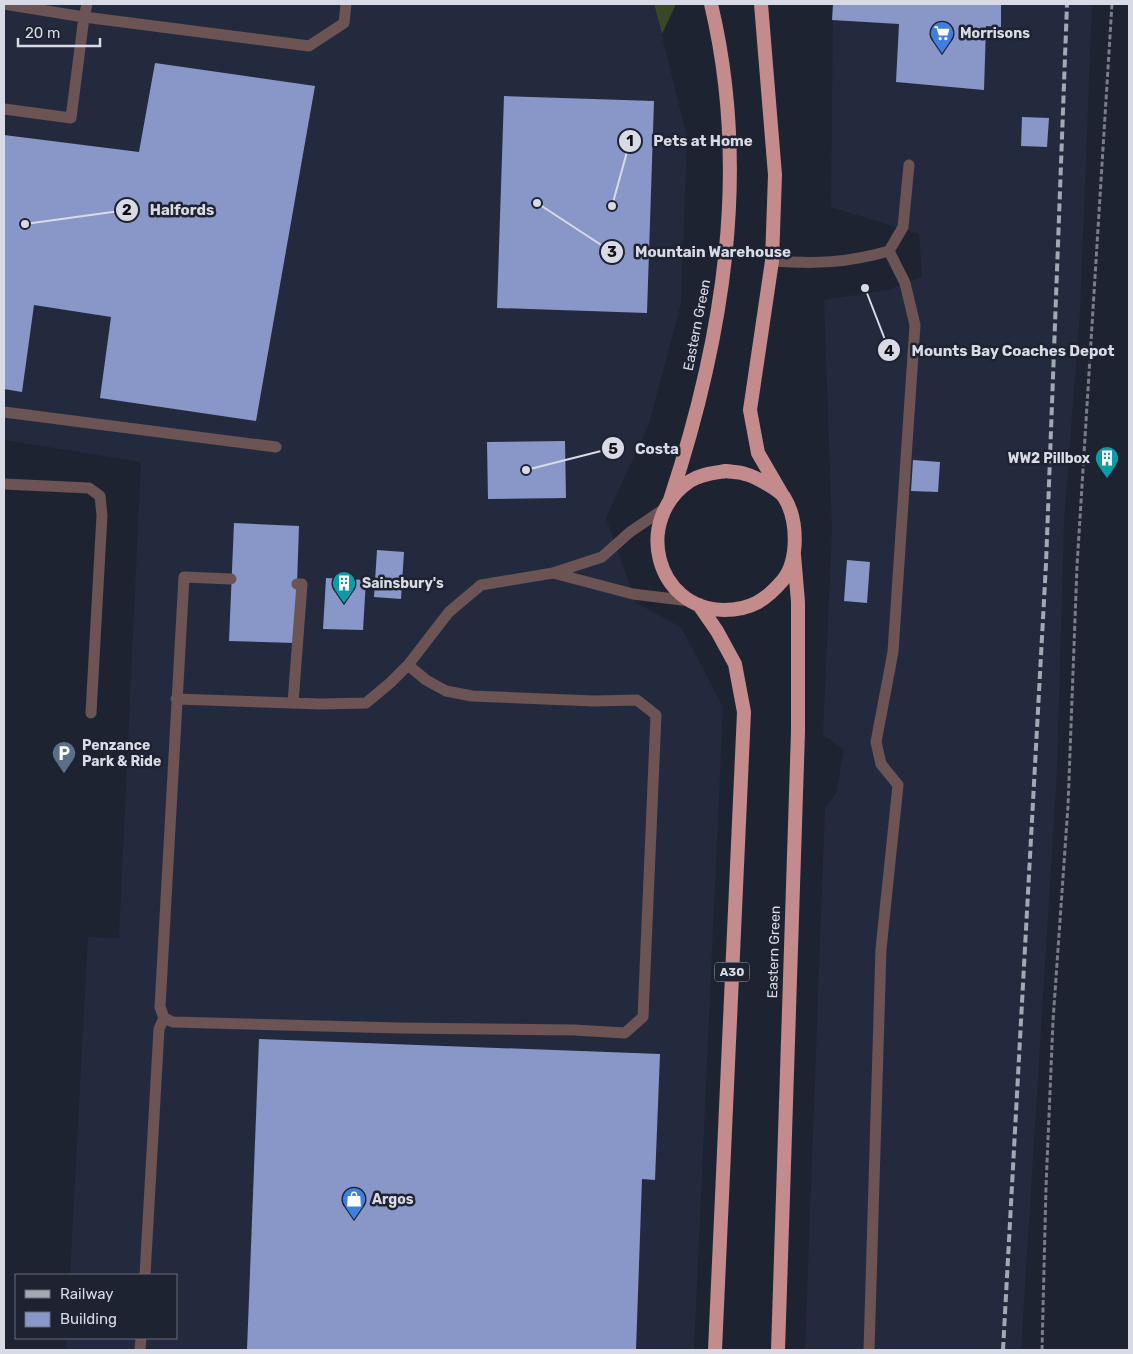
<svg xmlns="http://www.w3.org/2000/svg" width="1133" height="1354" font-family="Rubik,sans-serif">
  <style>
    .built { fill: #242a3e }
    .green { fill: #394727 }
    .building { fill: #8897c7 }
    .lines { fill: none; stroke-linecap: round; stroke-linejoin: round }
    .path { stroke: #797d89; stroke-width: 3; stroke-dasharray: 5 2.5; stroke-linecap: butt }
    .service { stroke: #6c5354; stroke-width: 11 }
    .trunk { stroke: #c38b8c; stroke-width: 14 }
    .rail { stroke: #a4a8b3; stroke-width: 4; stroke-dasharray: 8 4; stroke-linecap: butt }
    .labels { text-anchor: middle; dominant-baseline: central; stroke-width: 5; stroke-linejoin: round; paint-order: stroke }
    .shield { fill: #1e2331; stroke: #a0a4af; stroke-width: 1 }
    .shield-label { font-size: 12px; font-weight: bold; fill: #d8dbe5 }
    .poi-label { font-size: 14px; font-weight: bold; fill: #d8dbe5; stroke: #1e2331; text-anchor: start }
    .street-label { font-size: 14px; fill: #d8dbe5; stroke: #1e2331 }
    .leader { fill: none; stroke: #d8dbe5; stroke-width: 2 }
    .callout-dot { fill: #d8dbe5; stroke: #1e2331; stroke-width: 2 }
    .mark-label { font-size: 15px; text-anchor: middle; font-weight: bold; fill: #111 }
    .callout-label { font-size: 15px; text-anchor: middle; font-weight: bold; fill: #d8dbe5; stroke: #1e2331; stroke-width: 5; stroke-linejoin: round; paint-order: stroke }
  </style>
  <rect width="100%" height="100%" fill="#1e2331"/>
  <!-- built -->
  <path class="built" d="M 4,4 L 654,4 L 687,137 L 681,303 L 649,424 L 606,518 L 636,603 L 681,627 L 723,707 L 694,1350 L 71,1350 L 66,1348 L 67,1338 L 176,1338 L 176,1275 L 70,1275 L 88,937 L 119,938 L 141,462 L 4,440 Z
    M 833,4 L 1092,4 L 1080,311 L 1064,521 L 1057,770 L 1021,1350 L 805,1350 L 825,808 L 836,794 L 844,749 L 823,735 L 832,529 L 824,300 L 887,290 L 922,277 L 919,234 L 831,207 Z"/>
  <!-- green -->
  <path class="green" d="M 654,4 L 676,4 L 662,34 Z"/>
  <!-- building -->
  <path class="building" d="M 833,4 L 1001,4 L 1001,27 L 986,26 L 984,90 L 896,82 L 899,24 L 832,20 Z
    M 155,63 L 315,86 L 256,421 L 100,398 L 111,317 L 34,305 L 22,392 L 4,389 L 4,135 L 139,152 Z
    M 504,96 L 654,101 L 647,313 L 497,308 Z
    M 1022,117 L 1049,118 L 1047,147 L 1021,146 Z
    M 565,441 L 566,498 L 488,499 L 487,442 Z
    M 913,460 L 940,462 L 938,492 L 911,491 Z
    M 234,523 L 299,526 L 295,643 L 229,641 Z
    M 377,550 L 404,552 L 401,599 L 374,597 Z
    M 847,560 L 870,562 L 867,603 L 844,601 Z
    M 326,578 L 366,580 L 363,630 L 323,629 Z
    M 259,1039 L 660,1054 L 655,1180 L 642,1179 L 636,1350 L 247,1350 Z"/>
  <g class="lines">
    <!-- path -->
    <path class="path" d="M 1042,1350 L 1046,1187 L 1053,1021 L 1068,806 L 1077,566 L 1112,4"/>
    <!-- service -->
    <path class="service" d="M 4,4 L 84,17 L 71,118 L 4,109
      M 87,4 L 84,17 L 309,46 L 344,23 L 346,4
      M 772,261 C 816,264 847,263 889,251 L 903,227 L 909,165
      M 4,412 L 276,447
      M 4,484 L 89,488 L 100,496 L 102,515 L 91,713
      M 553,573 L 633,594 L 690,601
      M 176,699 L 321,704 L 366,703 L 390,683 L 408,665 L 449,612 L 481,585 L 553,573 L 602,557 L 630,532 L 664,509
      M 293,703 L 302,584 L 297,584
      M 164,1018 L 173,1022 L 399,1028 L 574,1030 L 625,1033 L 643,1017 L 656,715 L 637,700 L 594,701 L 472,696 L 446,691 L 426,680 L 408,665
      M 145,1275 L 159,1029 L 164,1018 L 160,1007 L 184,577 L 231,579
      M 140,1350 L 141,1338
      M 869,1350 L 881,949 L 898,785 L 881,764 L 876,742 L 893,652 L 915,325 L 905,283 L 889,251"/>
    <!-- trunk -->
    <path class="trunk" d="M 761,4 L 775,175 L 772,261 L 750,410 L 758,453 L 783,496
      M 726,471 C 732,472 739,472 745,474 C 754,476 778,489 784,497 C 798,519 799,560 783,580 C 766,600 751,610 724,610 C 655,609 633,519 690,481 C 701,474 714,473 726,471 Z
      M 670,500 C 723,339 751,172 711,4
      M 699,605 L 717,631 L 735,664 L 744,712 L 715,1350
      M 778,1350 L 798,732 L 798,602 L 794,555"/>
    <!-- rail -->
    <path class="rail" d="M 1003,1350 L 1046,564 L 1067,4"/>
  </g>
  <!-- icons -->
  <defs>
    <g id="supermarket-pin" transform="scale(1.25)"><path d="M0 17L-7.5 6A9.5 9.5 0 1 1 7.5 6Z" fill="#3f7fe0" stroke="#1e2331"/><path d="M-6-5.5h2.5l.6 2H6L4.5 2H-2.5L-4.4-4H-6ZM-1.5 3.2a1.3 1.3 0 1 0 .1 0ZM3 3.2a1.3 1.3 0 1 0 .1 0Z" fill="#fff"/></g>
    <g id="building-pin" transform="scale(1.25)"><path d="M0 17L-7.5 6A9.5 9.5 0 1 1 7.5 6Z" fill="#0f9aa8" stroke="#1e2331"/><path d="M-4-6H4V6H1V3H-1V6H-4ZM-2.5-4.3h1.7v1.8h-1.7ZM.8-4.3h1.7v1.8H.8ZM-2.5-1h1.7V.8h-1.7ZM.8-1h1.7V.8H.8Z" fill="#fff"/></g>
    <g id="parking-pin" transform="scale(1.25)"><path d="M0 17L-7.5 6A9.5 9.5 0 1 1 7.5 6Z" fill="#5c6f8a" stroke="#1e2331"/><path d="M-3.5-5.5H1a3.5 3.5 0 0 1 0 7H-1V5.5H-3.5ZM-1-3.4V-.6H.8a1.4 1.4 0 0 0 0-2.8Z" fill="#fff"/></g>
    <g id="shop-pin" transform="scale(1.25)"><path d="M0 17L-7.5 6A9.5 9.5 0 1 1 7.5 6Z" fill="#3f7fe0" stroke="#1e2331"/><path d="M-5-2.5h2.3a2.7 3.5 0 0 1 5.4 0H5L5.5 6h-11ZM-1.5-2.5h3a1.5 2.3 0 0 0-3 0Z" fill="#fff"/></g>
  </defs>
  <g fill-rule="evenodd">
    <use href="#supermarket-pin" x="942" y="33"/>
    <use href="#building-pin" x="1107" y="458"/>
    <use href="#building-pin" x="344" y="583"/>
    <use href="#parking-pin" x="64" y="753"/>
    <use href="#shop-pin" x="354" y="1199"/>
  </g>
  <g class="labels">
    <!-- shield labels -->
    <rect class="shield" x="714.5" y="962.5" width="35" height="19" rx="4"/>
    <g class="shield-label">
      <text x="732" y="972">A30</text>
    </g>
    <!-- poi labels -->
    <g class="poi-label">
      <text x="960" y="33">Morrisons</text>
      <text x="1090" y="458" text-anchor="end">WW2 Pillbox</text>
      <text x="362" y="583">Sainsbury's</text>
      <text x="82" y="745">Penzance<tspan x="82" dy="16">Park &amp; Ride</tspan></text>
      <text x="372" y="1199">Argos</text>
    </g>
    <!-- street labels -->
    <g class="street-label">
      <text transform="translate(697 325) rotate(-79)">Eastern Green</text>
      <text transform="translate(774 952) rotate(-88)">Eastern Green</text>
    </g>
  </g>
  <!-- callouts -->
  <path class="leader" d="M612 206L630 141M25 224L127 210M537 203L612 252M865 288L889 350M526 470L613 448"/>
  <g class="callout-dot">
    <circle cx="612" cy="206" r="5"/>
    <circle cx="25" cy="224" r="5"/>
    <circle cx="537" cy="203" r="5"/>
    <circle cx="865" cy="288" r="5"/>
    <circle cx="526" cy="470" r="5"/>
    <circle cx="630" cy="141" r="12"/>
    <circle cx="127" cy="210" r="12"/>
    <circle cx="612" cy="252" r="12"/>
    <circle cx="889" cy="350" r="12"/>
    <circle cx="613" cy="448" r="12"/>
  </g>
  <g class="mark-label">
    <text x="630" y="146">1</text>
    <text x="127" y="215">2</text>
    <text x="612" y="257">3</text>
    <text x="889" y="356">4</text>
    <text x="613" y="454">5</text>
  </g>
  <g class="callout-label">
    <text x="703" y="146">Pets at Home</text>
    <text x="182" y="215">Halfords</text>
    <text x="713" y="257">Mountain Warehouse</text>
    <text x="1013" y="356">Mounts Bay Coaches Depot</text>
    <text x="657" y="454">Costa</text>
  </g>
  <!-- border -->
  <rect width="1133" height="1354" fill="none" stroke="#d8dbe5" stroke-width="10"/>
  <!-- legend -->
  <rect x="15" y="1274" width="162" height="65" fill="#1e2331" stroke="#686d79"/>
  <rect x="25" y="1290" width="25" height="8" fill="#a4a8b3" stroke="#686d79"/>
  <text x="60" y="1299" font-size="15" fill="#d8dbe5">Railway</text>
  <rect x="25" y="1312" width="25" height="15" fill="#8897c7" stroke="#686d79"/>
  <text x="60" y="1324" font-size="15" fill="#d8dbe5">Building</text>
  <!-- scale -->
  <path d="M18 38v8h82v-8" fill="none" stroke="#d8dbe5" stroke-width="2.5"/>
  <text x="25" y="38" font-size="15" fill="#d8dbe5" stroke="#1e2331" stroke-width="4" paint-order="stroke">20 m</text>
</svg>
